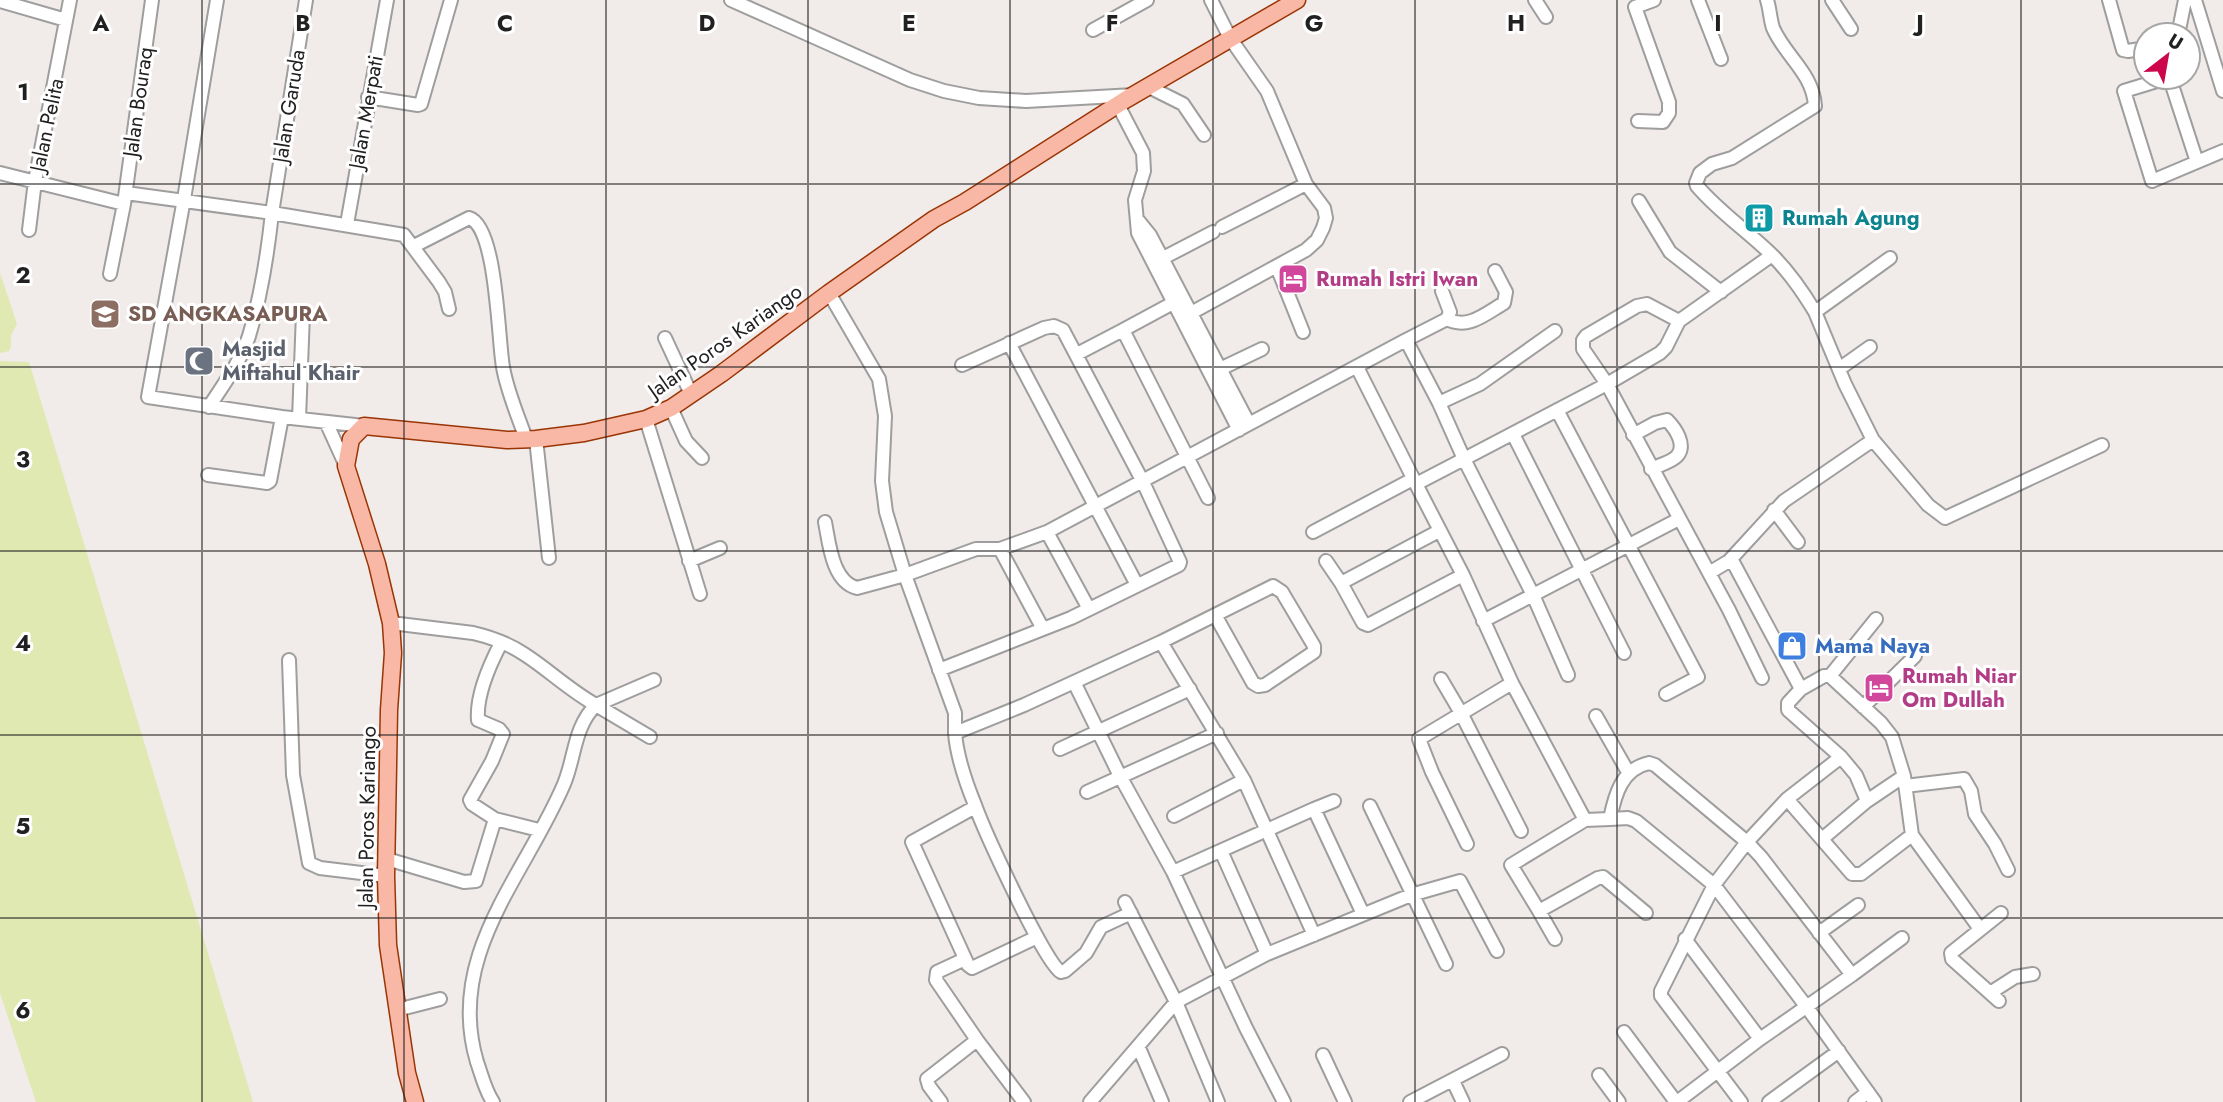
<svg xmlns="http://www.w3.org/2000/svg" width="2223" height="1102" font-family="Jost,sans-serif">
  <style>
    .grass { fill: #e0e9b1 }
    .lines { fill: none; stroke-linecap: round; stroke-linejoin: round }
    .minor-casing { stroke: #9e9e9e; stroke-width: 16 }
    .major-casing { stroke: #9a3505; stroke-width: 19 }
    .minor { stroke: #fff; stroke-width: 12 }
    .major { stroke: #f9b8a6; stroke-width: 16 }
    .grid { fill: none; stroke: #212121; stroke-width: 2; stroke-opacity: 0.55 }
    .labels { text-anchor: middle; dominant-baseline: central; stroke-width: 6; stroke-linejoin: round; paint-order: stroke }
    .street-label { font-size: 21px; fill: #212121; stroke: #fff }
    .culture-label { font-size: 21px; font-weight: bold; fill: #0d838f; stroke: #fff; text-anchor: start }
    .hotel-label { font-size: 21px; font-weight: bold; fill: #b23c85; stroke: #fff; text-anchor: start }
    .education-label { font-size: 21px; font-weight: bold; fill: #785e54; stroke: #fff; text-anchor: start }
    .worship-label { font-size: 21px; font-weight: bold; fill: #5b616d; stroke: #fff; text-anchor: start }
    .shop-label { font-size: 21px; font-weight: bold; fill: #366cbe; stroke: #fff; text-anchor: start }
    .grid-label { font-size: 23px; text-anchor: middle; font-weight: bold; fill: #212121; stroke: #fff; stroke-width: 6; stroke-linejoin: round; paint-order: stroke }
  </style>
  <rect width="100%" height="100%" fill="#f1ebe9"/>
  <!-- grass -->
  <path class="grass" d="M 0,273 L 17,324 L 11,335 L 11,346 L 9,351 L 0,353 Z
    M 0,361 L 29,362 L 253,1102 L 36,1102 L 0,993 Z"/>
  <g class="lines">
    <!-- minor casing -->
    <g class="minor-casing">
      <path id="minor" d="M 217,0 L 184,199 L 148,397 L 282,417 L 364,426
        M 731,0 L 910,80 L 944,91 L 979,98 L 1026,101 L 1134,95
        M 1535,0 L 1546,17
        M 1698,0 L 1721,59
        M 1767,0 C 1770,9 1770,19 1773,28 C 1785,56 1813,73 1815,106 L 1732,158 L 1712,164 L 1700,173 L 1696,183 L 1697,186 C 1720,213 1749,232 1773,256 C 1790,273 1803,292 1815,312 L 1890,258
        M 1832,0 L 1851,29
        M 2109,0 L 2123,50 L 2128,51 L 2146,48
        M 2195,0 L 2223,91
        M 0,1 L 66,20
        M 1635,7 L 1669,102 L 1669,113 L 1663,122 L 1638,121
        M 1635,7 L 1654,0
        M 1093,30 L 1147,0
        M 2178,35 L 2185,0
        M 2170,77 L 2124,91 L 2152,181 L 2223,151
        M 2170,79 L 2197,162
        M 1149,87 L 1183,104 L 1204,135
        M 368,97 L 418,105 L 421,104 L 451,0
        M 1118,105 L 1143,153 L 1144,171 L 1135,200 L 1138,233 L 1239,430
        M 0,173 L 124,204
        M 126,193 L 272,213 L 306,0
        M 1639,201 L 1670,252 L 1721,292
        M 1137,219 L 1150,235 L 1249,424
        M 347,224 L 387,0
        M 1222,227 L 1306,184
        M 29,230 L 35,181 L 70,0
        M 414,246 L 469,218 C 497,226 498,340 503,367 C 507,391 518,416 526,439
        M 1163,258 L 1213,232
        M 1277,267 L 1303,332
        M 1495,271 L 1506,292 L 1504,303 C 1485,314 1468,330 1447,319 L 1406,340 L 1439,403 L 1464,459 L 1607,384 L 1660,353 L 1666,347 L 1679,321 L 1772,255
        M 110,274 L 124,204 L 152,0
        M 1442,291 L 1450,312 L 1447,319
        M 829,293 L 879,379 L 885,416 L 882,481 L 886,512 L 905,575 L 955,713 L 955,733 L 1024,705 L 1161,642 L 1273,586 L 1282,592 L 1314,646 L 1314,652 L 1265,685 L 1258,686 L 1253,683 L 1215,615
        M 1173,303 L 1123,330 L 1208,498
        M 1815,312 L 1845,384 L 1873,440 L 1928,505 L 1945,518 L 2102,445
        M 1191,313 L 1306,250 L 1317,240 L 1323,228 L 1326,218 L 1324,208 L 1306,184 L 1267,91 L 1230,38 L 1211,0
        M 1679,321 L 1647,304 L 1637,306 L 1586,336 L 1583,340 L 1583,349 L 1607,384 L 1729,610 L 1762,678
        M 665,338 L 691,394
        M 1009,343 L 1137,585
        M 1077,354 L 1123,330
        M 1357,367 L 1416,484 L 1464,459 L 1533,595 L 1483,621
        M 1220,369 L 1262,349
        M 1839,369 L 1870,347
        M 1439,403 L 1480,384 L 1555,331
        M 209,407 C 223,385 241,361 249,336 C 260,300 268,250 272,213 L 404,235 L 439,282 L 445,292 L 449,309
        M 671,408 L 686,441 L 702,458
        M 1557,410 L 1698,677 L 1666,694
        M 299,419 L 303,313
        M 646,419 L 700,594
        M 326,422 L 346,466
        M 1513,434 L 1624,653
        M 1633,435 L 1655,423 L 1667,420 C 1675,428 1687,445 1677,456 C 1672,462 1659,465 1651,469
        M 536,439 L 549,558
        M 208,475 L 267,483 L 270,481 L 282,417
        M 1416,484 L 1463,575 L 1512,683 L 1419,739 L 1432,772 L 1467,844
        M 1774,510 L 1798,542
        M 825,522 C 829,542 832,582 857,588 L 905,575 L 976,549 L 1000,549 L 1047,532 L 1406,340
        M 1439,531 L 1341,583 L 1363,623 L 1368,625 L 1463,575
        M 1047,532 L 1089,609
        M 1313,532 L 1413,479
        M 1000,549 L 1043,629
        M 689,561 L 720,548
        M 1326,561 L 1341,583
        M 1729,561 L 1784,501 L 1873,440
        M 1709,573 L 1729,561 L 1734,564 L 1801,689 L 1824,676 L 1830,676 L 1881,723 L 1892,737 L 1904,776 L 1867,801 L 1856,775 L 1841,757
        M 391,623 L 473,633 C 490,637 509,644 524,654 C 549,670 569,690 596,705 C 574,726 575,758 564,784 C 525,876 445,955 477,1062 C 482,1076 485,1090 493,1102
        M 1161,642 L 1244,780 L 1314,935
        M 289,660 L 293,775 L 309,863 L 320,868 L 386,876
        M 939,670 L 1071,618 L 1179,565 L 1180,562 L 1143,482 L 1063,330 L 1054,326 L 1044,328 L 962,365
        M 1568,675 L 1533,595 L 1679,519
        M 1830,676 L 1876,619
        M 1441,679 L 1461,713 L 1521,831
        M 1074,682 L 1120,776 L 1173,872 L 1246,1028 L 1284,1102
        M 1512,683 L 1585,820 L 1610,819 C 1615,794 1622,769 1649,763 L 1655,765 L 1747,842 L 1761,857 L 1852,975 L 1902,938
        M 1801,689 L 1788,703 L 1788,710 L 1841,757 L 1787,799 L 1852,874 L 1861,874 L 1912,835
        M 1863,707 L 1915,656
        M 1596,716 L 1628,772
        M 955,733 C 957,757 966,783 975,805 C 984,830 1045,964 1061,972 L 1065,971 L 1086,953 L 1101,927 L 1131,913
        M 650,737 L 596,705 L 654,680
        M 1060,749 L 1190,689
        M 1904,776 L 1912,835 L 1980,929
        M 1905,786 L 1964,779 L 1971,791 L 1975,814 L 1995,844 L 2008,870
        M 1087,792 L 1217,733
        M 1370,806 L 1446,964
        M 975,807 L 912,842 L 968,965 L 972,968 L 1037,937
        M 1314,809 L 1334,801
        M 1174,816 L 1244,780
        M 495,819 L 472,804 L 470,800 L 492,761 L 503,734 L 499,729 L 478,720 C 476,696 490,664 501,643
        M 1610,819 L 1628,818 L 1636,821 L 1714,885 L 1747,842 L 1787,799
        M 1585,820 L 1511,865 L 1539,911 L 1598,878 L 1603,877 L 1646,913
        M 1822,839 L 1867,801
        M 1221,851 L 1267,954
        M 387,859 L 464,882 L 476,881 L 495,819 L 539,830
        M 1173,872 L 1314,809 L 1363,914
        M 1125,902 L 1176,1002 L 1218,1102
        M 1539,911 L 1555,939
        M 1819,933 L 1858,905
        M 1685,939 L 1760,1039
        M 965,959 L 937,972 L 936,980 L 977,1040 L 1024,1102
        M 1990,993 L 2015,977 L 2033,974
        M 1999,1001 L 1952,959 L 1951,953 L 2001,913
        M 397,1010 L 440,999
        M 1624,1032 L 1676,1102
        M 1139,1048 L 1162,1102
        M 1323,1055 L 1345,1102
        M 1599,1075 L 1619,1102
        M 1453,1081 L 1463,1102
        M 941,1102 L 929,1086 L 927,1079 L 977,1040
        M 1090,1102 L 1176,1002 L 1267,954 L 1411,895 L 1460,881 L 1497,951
        M 1410,1102 L 1502,1054
        M 1677,1102 L 1760,1039 L 1852,975
        M 1741,1102 L 1661,996 L 1661,991 L 1714,885 L 1806,1006 L 1875,1102
        M 1769,1102 L 1839,1051
        M 1855,1102 L 1868,1092"/>
    </g>
    <!-- major casing -->
    <g class="major-casing">
      <path id="major" d="M 415,1102 L 407,1073 L 388,945 L 386,876 L 389,710 L 393,653 L 391,623 L 377,564 L 346,466 L 351,439 L 364,426 L 507,440 L 536,439 L 584,433 L 646,419 L 671,408 L 721,374 L 829,293 L 934,219 L 965,202 L 1125,100 L 1297,0"/>
    </g>
    <!-- minor -->
    <use href="#minor" class="minor"/>
    <!-- major -->
    <use href="#major" class="major"/>
  </g>
  <!-- grid -->
  <path class="grid" d="M 202,0 L 202,1102M 404,0 L 404,1102M 606,0 L 606,1102M 808,0 L 808,1102M 1010,0 L 1010,1102M 1213,0 L 1213,1102M 1415,0 L 1415,1102M 1617,0 L 1617,1102M 1819,0 L 1819,1102M 2021,0 L 2021,1102M 0,184 L 2223,184M 0,367 L 2223,367M 0,551 L 2223,551M 0,735 L 2223,735M 0,918 L 2223,918"/>
  <!-- icons -->
  <defs>
    <g id="building-square" transform="scale(1.575)"><rect x="-9" y="-9" width="18" height="18" rx="4" fill="#0f9aa8" stroke="#fff"/><path d="M-4-6H4V6H1V3H-1V6H-4ZM-2.5-4.3h1.7v1.8h-1.7ZM.8-4.3h1.7v1.8H.8ZM-2.5-1h1.7V.8h-1.7ZM.8-1h1.7V.8H.8Z" fill="#fff"/></g>
    <g id="hotel-square" transform="scale(1.575)"><rect x="-9" y="-9" width="18" height="18" rx="4" fill="#d1479c" stroke="#fff"/><path d="M-6-4.5h1.5V1H6V5H4.5V3h-9V5H-6ZM-4 0a1.8 1.8 0 1 1 3.6 0ZM.5 0V-2.5h3Q6-2.5 6 0Z" fill="#fff"/></g>
    <g id="school-square" transform="scale(1.575)"><rect x="-9" y="-9" width="18" height="18" rx="4" fill="#8d6e63" stroke="#fff"/><path d="M0-5L7-2L0 1L-7-2ZM-4 1L0 2.5L4 1V4Q0 6-4 4Z" fill="#fff"/></g>
    <g id="mosque-square" transform="scale(1.575)"><rect x="-9" y="-9" width="18" height="18" rx="4" fill="#6b7280" stroke="#fff"/><path d="M3.5-4.9A6 6 0 1 0 3.5 4.9A5 5 0 1 1 3.5-4.9Z" fill="#fff"/></g>
    <g id="shop-square" transform="scale(1.575)"><rect x="-9" y="-9" width="18" height="18" rx="4" fill="#3f7fe0" stroke="#fff"/><path d="M-5-2.5h2.3a2.7 3.5 0 0 1 5.4 0H5L5.5 6h-11ZM-1.5-2.5h3a1.5 2.3 0 0 0-3 0Z" fill="#fff"/></g>
  </defs>
  <g fill-rule="evenodd">
    <use href="#building-square" x="1759" y="218"/>
    <use href="#hotel-square" x="1293" y="279"/>
    <use href="#school-square" x="105" y="314"/>
    <use href="#mosque-square" x="199" y="361"/>
    <use href="#shop-square" x="1792" y="646"/>
    <use href="#hotel-square" x="1879" y="688"/>
  </g>
  <g class="labels">
    <!-- street labels -->
    <g class="street-label">
      <text transform="translate(138 102) rotate(-82)">Jalan Bouraq</text>
      <text transform="translate(289 106) rotate(-81)">Jalan Garuda</text>
      <text transform="translate(366 112) rotate(-80)">Jalan Merpati</text>
      <text transform="translate(47 125) rotate(-78)">Jalan Pelita</text>
      <text transform="translate(725 341) rotate(-35)">Jalan Poros Kariango</text>
      <text transform="translate(367 817) rotate(-89)">Jalan Poros Kariango</text>
    </g>
    <!-- culture labels -->
    <g class="culture-label">
      <text x="1782" y="218">Rumah Agung</text>
    </g>
    <!-- hotel labels -->
    <g class="hotel-label">
      <text x="1316" y="279">Rumah Istri Iwan</text>
      <text x="1902" y="676">Rumah Niar<tspan x="1902" dy="24">Om Dullah</tspan></text>
    </g>
    <!-- education labels -->
    <g class="education-label">
      <text x="128" y="314">SD ANGKASAPURA</text>
    </g>
    <!-- worship labels -->
    <g class="worship-label">
      <text x="222" y="349">Masjid<tspan x="222" dy="24">Miftahul Khair</tspan></text>
    </g>
    <!-- shop labels -->
    <g class="shop-label">
      <text x="1815" y="646">Mama Naya</text>
    </g>
  </g>
  <g class="grid-label">
    <text x="101" y="31">A</text>
    <text x="303" y="31">B</text>
    <text x="505" y="31">C</text>
    <text x="707" y="31">D</text>
    <text x="909" y="31">E</text>
    <text x="1112" y="31">F</text>
    <text x="1314" y="31">G</text>
    <text x="1516" y="31">H</text>
    <text x="1718" y="31">I</text>
    <text x="1920" y="31">J</text>
    <text x="23" y="100">1</text>
    <text x="23" y="283">2</text>
    <text x="23" y="467">3</text>
    <text x="23" y="651">4</text>
    <text x="23" y="834">5</text>
    <text x="23" y="1018">6</text>
  </g>
  <!-- north arrow -->
  <g transform="translate(2167 56) rotate(31)"><circle r="33" fill="#ffffff" stroke="#a6a6a6" stroke-width="2"/>
  <path d="M0-5L12 26L0 18L-12 26Z" fill="#cd064c"/>
  <text y="-10" font-size="19" font-weight="bold" text-anchor="middle" fill="#212121">U</text>
  </g>
</svg>
